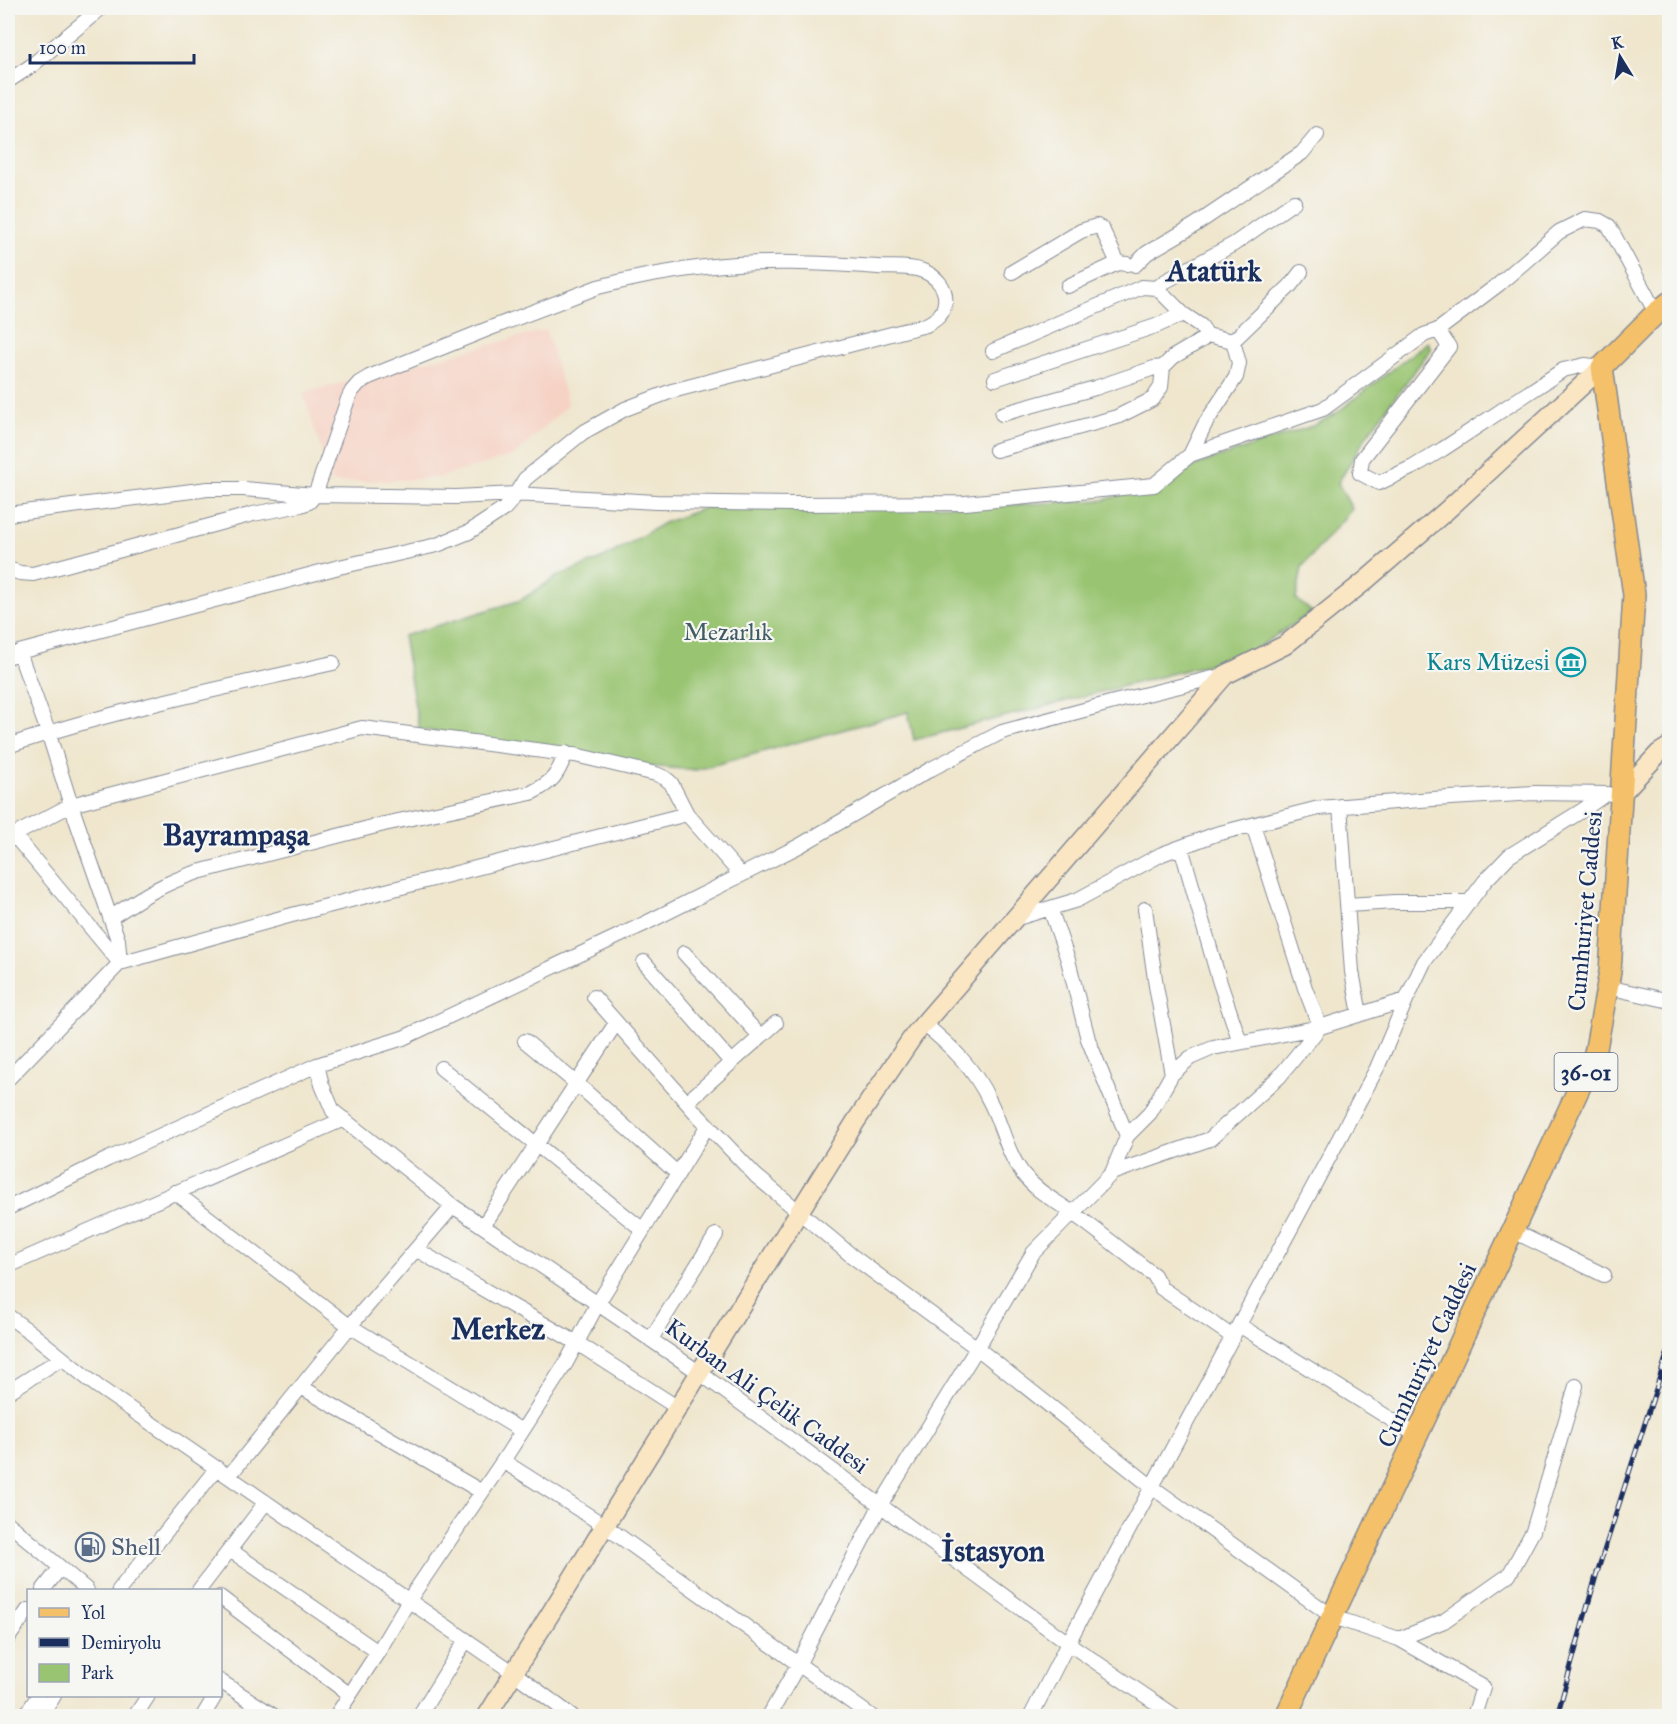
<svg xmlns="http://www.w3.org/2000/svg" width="1677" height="1724" font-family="'IM FELL Great Primer',serif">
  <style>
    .built { fill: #f6d2c4 }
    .green { fill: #99c471; stroke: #5a7a68; stroke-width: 1.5 }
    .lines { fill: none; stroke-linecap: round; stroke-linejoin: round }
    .minor-casing { stroke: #858a96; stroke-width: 16 }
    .secondary-casing { stroke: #858a96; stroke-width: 21 }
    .primary-casing { stroke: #858a96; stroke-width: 24 }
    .minor { stroke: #fff; stroke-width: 14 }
    .secondary { stroke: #fbe6c3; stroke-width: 18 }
    .primary { stroke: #f4c16a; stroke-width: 21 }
    .rail-casing { stroke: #1b2f5e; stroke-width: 5 }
    .rail { stroke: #f6f6f2; stroke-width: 3; stroke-dasharray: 9; stroke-linecap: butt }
    .labels { text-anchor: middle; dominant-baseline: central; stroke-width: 4.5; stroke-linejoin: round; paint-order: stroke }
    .shield { fill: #f6f6f2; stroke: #5d6b8a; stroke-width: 1.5 }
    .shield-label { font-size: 22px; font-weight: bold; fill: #1b2f5e }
    .park-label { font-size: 24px; fill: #415c64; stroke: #f6f6f2 }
    .culture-label { font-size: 24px; fill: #0d838f; stroke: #f6f6f2; text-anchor: end }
    .street-label { font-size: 24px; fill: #1b2f5e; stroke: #f6f6f2 }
    .service-label { font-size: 24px; fill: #4e5e75; stroke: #f6f6f2; text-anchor: start }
    .district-label { font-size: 30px; font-weight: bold; fill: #1b2f5e; stroke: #f6f6f2 }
  </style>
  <rect width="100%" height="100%" fill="#f6f6f2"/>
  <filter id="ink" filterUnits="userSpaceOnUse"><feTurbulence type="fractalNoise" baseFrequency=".0167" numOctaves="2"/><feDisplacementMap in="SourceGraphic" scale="12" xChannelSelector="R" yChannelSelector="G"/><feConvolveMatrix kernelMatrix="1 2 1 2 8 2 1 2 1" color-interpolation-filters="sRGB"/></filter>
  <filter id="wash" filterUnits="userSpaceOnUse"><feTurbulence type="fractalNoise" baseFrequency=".008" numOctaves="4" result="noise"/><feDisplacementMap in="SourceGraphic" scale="24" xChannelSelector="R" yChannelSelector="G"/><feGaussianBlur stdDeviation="1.35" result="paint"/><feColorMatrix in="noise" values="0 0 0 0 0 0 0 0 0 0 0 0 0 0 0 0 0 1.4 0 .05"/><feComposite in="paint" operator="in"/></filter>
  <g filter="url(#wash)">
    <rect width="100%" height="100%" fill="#efe6cd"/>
    <!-- built -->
    <path class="built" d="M 546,330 L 568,405 L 515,455 L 437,478 L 332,483 L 303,393 Z"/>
    <!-- green -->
    <path class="green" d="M 1428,342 L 1431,349 L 1367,435 L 1338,483 L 1352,509 L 1302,567 L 1296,599 L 1312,612 L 1248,654 L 914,740 L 908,712 L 696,770 L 634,765 L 419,729 L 403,636 L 521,600 L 558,576 L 604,558 L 664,523 L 707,507 L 1008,505 L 1104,500 L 1147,487 L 1199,464 L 1315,425 L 1336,413 Z"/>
  </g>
  <g filter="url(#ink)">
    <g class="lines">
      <!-- minor casing -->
      <g class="minor-casing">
        <path id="minor" d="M 8,81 L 31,66 L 101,8
          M 1135,265 L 1147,253 L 1195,225 L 1302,153 L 1317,135
          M 1012,272 L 1081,231 L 1097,226 L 1102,229 L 1118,263
          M 1068,286 L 1118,263 L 1127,264
          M 1157,288 L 1164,282 L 1234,244 L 1294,202
          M 1438,330 L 1499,284 L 1559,232 L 1585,219 L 1600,221 L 1609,226 L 1656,313
          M 1233,341 L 1290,286 L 1301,272
          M 993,351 L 1142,287 L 1157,288 L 1183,314 L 1201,326 L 1207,335 L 1233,341
          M 995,379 L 1156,326 L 1183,314
          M 1002,414 L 1095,388 L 1154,368 L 1163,367
          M 996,450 L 1117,417 L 1153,399 L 1161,387 L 1163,367 L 1173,357 L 1202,340 L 1207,335
          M 1190,455 L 1205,424 L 1236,377 L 1239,363 L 1233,341
          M 8,514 L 208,489 L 244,489 L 315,495 L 456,497 L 515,494 L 656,502 L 792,504 L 965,503 L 1154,485 L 1190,455 L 1323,409 L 1424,335 L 1438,330 L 1449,347 L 1362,459 L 1360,473 L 1379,483 L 1413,467 L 1443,449 L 1563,370 L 1585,365 L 1602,367
          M 8,569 L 20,573 L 33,574 L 253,514 L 301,505 L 309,502 L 315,495 L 348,399 L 352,391 L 359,383 L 369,377 L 488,329 L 598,287 C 633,278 669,271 705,267 C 762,260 821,263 878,267 C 892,268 910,266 923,271 C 936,276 947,288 945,302 C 944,314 936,320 926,325 L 672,391 L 625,409 L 582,433 L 525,479 L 512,500 L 504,509 L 469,532 L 437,545 L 339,567 L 19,652 L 8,657
          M 19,652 L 48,732 L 71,805 L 118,940 L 120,963
          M 8,746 C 113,710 224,688 333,663
          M 1340,806 L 1352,972 L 1360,1014
          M 14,835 L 120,963
          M 8,841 L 14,835 L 71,805 L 362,728 L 575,755 L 656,774 L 665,778 L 671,783 L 687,814 L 741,875
          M 1181,847 L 1220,983 L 1240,1042
          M 1347,905 L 1395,902 L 1470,902
          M 1050,908 L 1068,960 L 1088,1039 L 1127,1136
          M 1145,909 L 1156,986 L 1172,1074
          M 110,918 C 140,898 163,883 198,872 L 384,824 L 531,793 C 553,782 557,776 566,753
          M 1014,919 L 1077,900 L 1162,854 L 1181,847 L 1216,834 L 1319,808 L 1433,799 L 1535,793 L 1608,794
          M 684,953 L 760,1036
          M 644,962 L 731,1062
          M 1607,987 L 1670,1001
          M 594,997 L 695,1112 L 756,1176 L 852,1256 L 977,1348 L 1152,1487 L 1333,1617 L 1399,1639 L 1483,1687 L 1474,1716
          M 924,1024 C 951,1046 974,1068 989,1100 C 1002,1124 1006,1152 1023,1174 C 1037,1192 1056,1201 1074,1214 C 1101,1233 1127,1255 1154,1275 L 1161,1288 L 1233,1337
          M 525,1041 L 576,1083 L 678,1174
          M 317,1065 L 322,1085 L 333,1111 L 453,1206 L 700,1373 L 1068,1643 L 1175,1716
          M 441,1068 L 643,1230
          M 8,1079 L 120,963 L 292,915 L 687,814
          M 687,1102 L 776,1023
          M 1112,1173 L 1127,1136 L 1150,1113 L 1172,1074 L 1190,1058 L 1213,1048 L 1320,1027 L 1305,988 L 1253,825
          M 175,1192 L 348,1325 L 522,1431
          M 8,1208 L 108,1159 L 317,1065 L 403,1038 L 642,925 L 799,846 L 931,769 L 1002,732 L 1114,702 L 1225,675
          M 483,1226 L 616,1023
          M 1513,1231 L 1604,1275
          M 416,1249 L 474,1284 L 577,1343 L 678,1408
          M 8,1266 L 344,1119
          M 8,1316 L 30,1332 L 97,1386 L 514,1673 L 572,1716
          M 1239,1325 L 1418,1436
          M 651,1339 L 716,1235
          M 301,1387 L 482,1492
          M 8,1392 L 62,1358
          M 503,1461 L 605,1526 L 871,1716
          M 229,1476 L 350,1326 L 453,1206
          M 8,1523 L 87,1590
          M 230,1550 L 378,1652
          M 43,1590 L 60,1568
          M 119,1590 L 217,1468
          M 199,1590 L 266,1502
          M 220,1597 L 350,1695
          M 8,1638 L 28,1610
          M 1399,1639 L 1444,1621 L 1509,1575 L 1533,1531 L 1576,1386
          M 220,1681 L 274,1716
          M 25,1716 L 38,1696
          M 41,1716 L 54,1696
          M 135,1716 L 148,1696
          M 203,1716 L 215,1696
          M 336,1716 L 378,1652 L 409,1600 L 503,1461 L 566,1363 L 598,1303 L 708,1125
          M 419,1716 L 466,1640
          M 769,1716 L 798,1665 L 880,1506 L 977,1348 L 1033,1253 L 1112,1173 L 1210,1139 L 1279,1077 L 1320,1027 L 1406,1000
          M 1031,1716 L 1068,1643 L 1377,1068 L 1406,1000 L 1424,962 L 1485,881 L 1509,856 L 1583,810 L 1604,795"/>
      </g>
      <!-- secondary casing -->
      <g class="secondary-casing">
        <path id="secondary" d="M 1622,793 L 1659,753 L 1670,746
          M 487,1716 L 799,1212 L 856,1121 L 914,1035 L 1225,675 L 1285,645 L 1365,581 L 1446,511 L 1602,367"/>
      </g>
      <!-- primary casing -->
      <g class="primary-casing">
        <path id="primary" d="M 1602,367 L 1656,313 L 1670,302
          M 1286,1716 L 1595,1054 L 1610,972 L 1634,595 L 1602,367"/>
      </g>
      <!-- minor -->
      <use href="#minor" class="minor"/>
      <!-- secondary -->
      <use href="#secondary" class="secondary"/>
      <!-- primary -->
      <use href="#primary" class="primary"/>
      <!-- rail casing -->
      <g class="rail-casing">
        <path id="rail" d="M 1557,1716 L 1596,1576 L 1670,1345"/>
      </g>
      <!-- rail -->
      <use href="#rail" class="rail"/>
    </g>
  </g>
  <!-- icons -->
  <defs>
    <g id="museum-ring" transform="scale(1.5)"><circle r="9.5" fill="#f6f6f2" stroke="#0f9aa8" stroke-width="1.5"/><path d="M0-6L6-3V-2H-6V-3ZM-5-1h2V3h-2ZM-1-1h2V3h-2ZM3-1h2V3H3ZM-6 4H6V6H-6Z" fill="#0f9aa8"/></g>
    <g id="fuel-ring" transform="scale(1.5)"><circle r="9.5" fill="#f6f6f2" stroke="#5c6f8a" stroke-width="1.5"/><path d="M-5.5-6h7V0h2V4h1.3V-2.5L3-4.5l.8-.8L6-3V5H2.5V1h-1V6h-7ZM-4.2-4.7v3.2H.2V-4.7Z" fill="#5c6f8a"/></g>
  </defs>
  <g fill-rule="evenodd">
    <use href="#museum-ring" x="1571" y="662"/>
    <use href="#fuel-ring" x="90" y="1547"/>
  </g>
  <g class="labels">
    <!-- shield labels -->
    <rect class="shield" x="1554.5" y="1053" width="63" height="38" rx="4.5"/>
    <g class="shield-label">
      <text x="1586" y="1072">36-01</text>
    </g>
    <!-- park labels -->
    <g class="park-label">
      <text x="728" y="632">Mezarlık</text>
    </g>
    <!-- culture labels -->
    <g class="culture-label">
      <text x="1550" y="662">Kars Müzesi̇</text>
    </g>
    <!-- street labels -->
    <g class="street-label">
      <text transform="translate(1585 911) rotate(-85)">Cumhuriyet Caddesi</text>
      <text transform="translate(1427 1355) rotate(-65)">Cumhuriyet Caddesi</text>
      <text transform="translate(767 1396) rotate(36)">Kurban Ali Çelik Caddesi</text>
    </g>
    <!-- service labels -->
    <g class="service-label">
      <text x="111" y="1547">Shell</text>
    </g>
    <!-- district labels -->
    <g class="district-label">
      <text x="1214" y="271">Atatürk</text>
      <text x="236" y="835">Bayrampaşa</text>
      <text x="498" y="1329">Merkez</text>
      <text x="993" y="1551">İstasyon</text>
    </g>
  </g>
  <!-- margin -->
  <rect width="1677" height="1724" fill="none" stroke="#f6f6f2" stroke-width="30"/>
  <!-- legend -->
  <rect x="27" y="1589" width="195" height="108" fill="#f6f6f2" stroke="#9ea6b7" stroke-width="1.5"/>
  <rect x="39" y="1608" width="30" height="9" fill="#f4c16a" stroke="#9ea6b7" stroke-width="1.5"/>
  <text x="81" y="1619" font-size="18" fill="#1b2f5e">Yol</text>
  <rect x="39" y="1638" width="30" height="9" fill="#1b2f5e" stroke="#9ea6b7" stroke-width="1.5"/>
  <text x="81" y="1649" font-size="18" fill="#1b2f5e">Demiryolu</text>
  <rect x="39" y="1664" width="30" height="18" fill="#99c471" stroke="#9ea6b7" stroke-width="1.5"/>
  <text x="81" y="1679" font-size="18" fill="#1b2f5e">Park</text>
  <!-- north arrow -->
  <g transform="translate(1620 57) rotate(349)" stroke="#f6f6f2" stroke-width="4.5" paint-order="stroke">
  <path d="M0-4.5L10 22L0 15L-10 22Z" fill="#1b2f5e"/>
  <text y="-9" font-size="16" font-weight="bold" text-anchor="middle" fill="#1b2f5e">K</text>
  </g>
  <!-- scale -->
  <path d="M30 54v9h164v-9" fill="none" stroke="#1b2f5e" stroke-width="3"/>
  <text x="39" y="54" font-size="18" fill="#1b2f5e" stroke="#f6f6f2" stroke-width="4.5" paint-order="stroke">100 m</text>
</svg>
